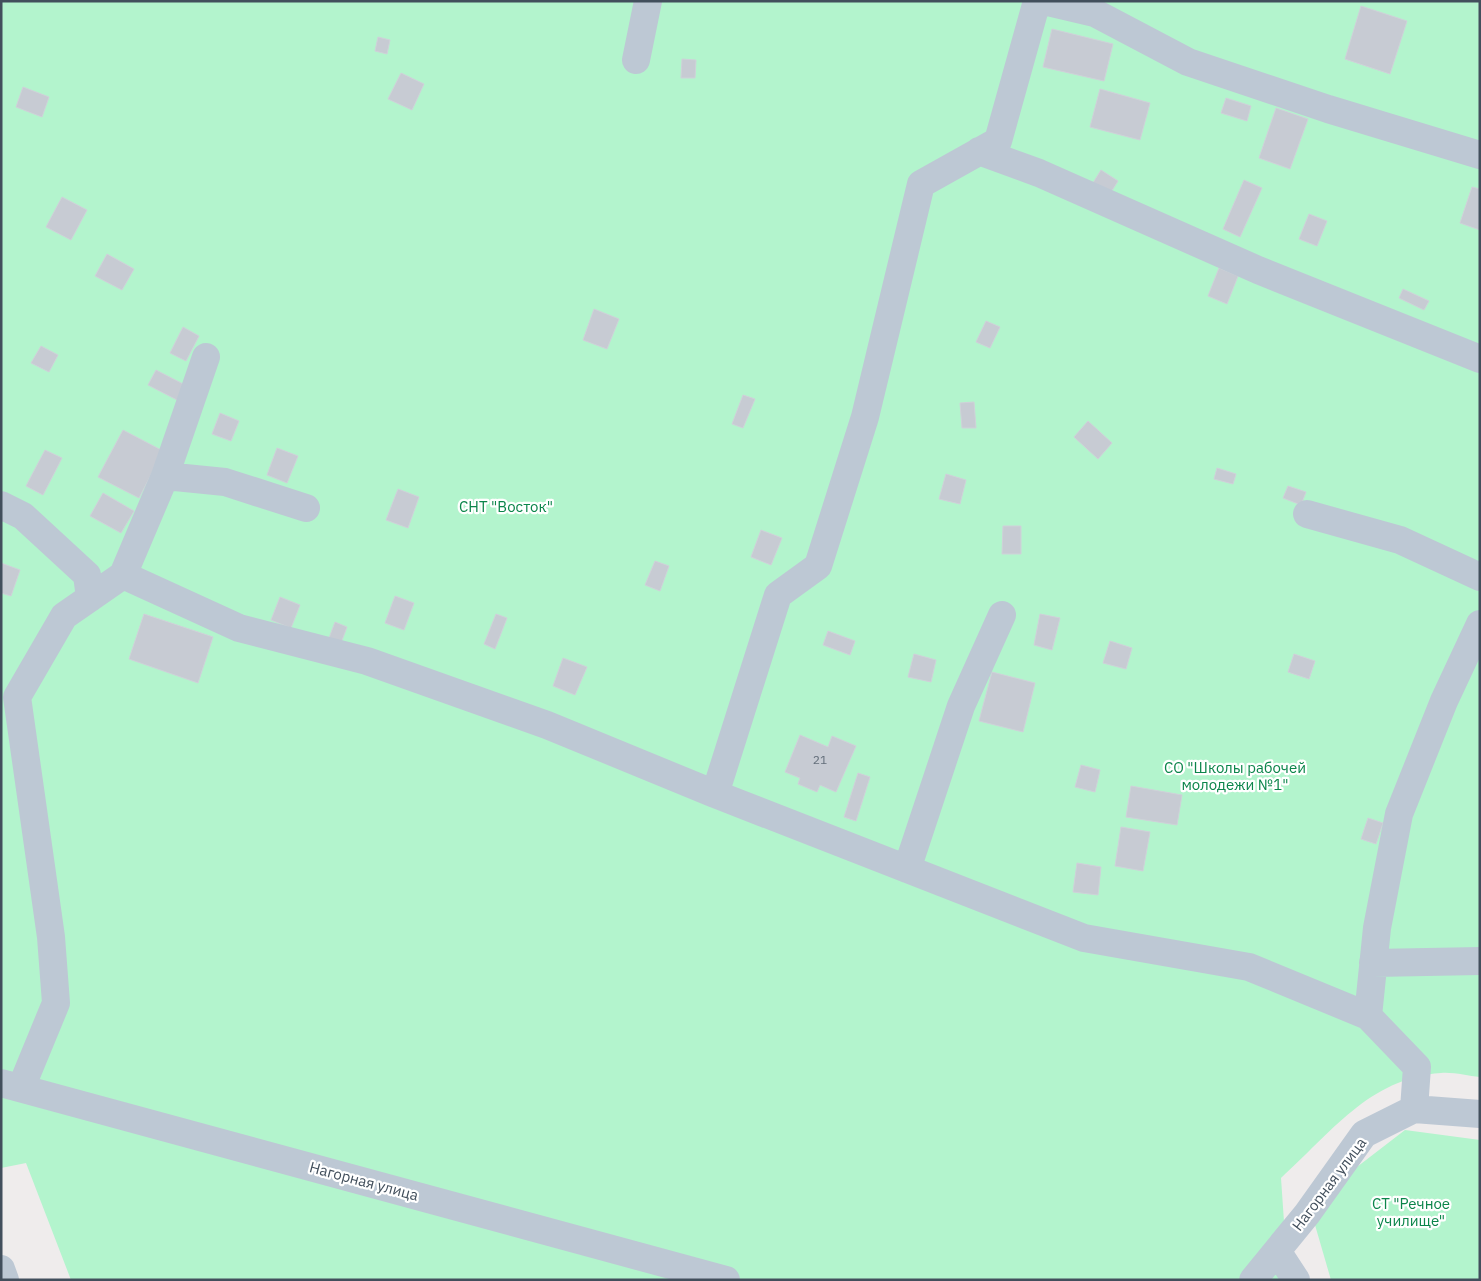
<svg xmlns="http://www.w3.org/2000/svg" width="1481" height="1281" font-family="'IBM Plex Sans',sans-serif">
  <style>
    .green { fill: #b3f4cd }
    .building { fill: #c7cbd3; stroke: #cfd2d9 }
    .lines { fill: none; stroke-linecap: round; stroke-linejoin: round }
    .minor { stroke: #bdc8d4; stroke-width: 28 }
    .labels { text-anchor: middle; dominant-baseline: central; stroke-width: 4.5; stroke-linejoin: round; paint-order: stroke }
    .number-label { font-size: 12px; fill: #636e7a }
    .park-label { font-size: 15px; fill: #0b854a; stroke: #fff }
    .street-label { font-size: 15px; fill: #424f5c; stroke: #fff }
  </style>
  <rect width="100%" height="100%" fill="#efecec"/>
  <!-- green -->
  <path class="green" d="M 1,1 L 1480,1 L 1480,1077 C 1468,1076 1454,1072 1441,1073 C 1369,1078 1330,1134 1281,1178 L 1288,1280 L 71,1280 L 26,1163 L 1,1168 Z
    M 1405,1130 L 1480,1140 L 1480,1280 L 1331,1280 L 1315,1225 L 1353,1170 Z"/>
  <!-- building -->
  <path class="building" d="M 1361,6 L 1407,21 L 1390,74 L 1345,59 Z
    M 1052,29 L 1113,44 L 1104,81 L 1043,67 Z
    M 378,37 L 390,40 L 387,54 L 375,51 Z
    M 682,59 L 696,60 L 695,78 L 681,78 Z
    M 401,73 L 424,84 L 412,110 L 388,99 Z
    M 23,87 L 49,97 L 42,117 L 16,107 Z
    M 1100,89 L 1150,103 L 1140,140 L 1090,127 Z
    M 1226,98 L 1251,106 L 1247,121 L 1221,113 Z
    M 1276,108 L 1308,119 L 1290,169 L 1259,158 Z
    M 1101,170 L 1118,181 L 1108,197 L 1091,186 Z
    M 1244,180 L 1262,188 L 1240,237 L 1223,229 Z
    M 1472,187 L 1480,189 L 1480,230 L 1460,223 Z
    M 62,197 L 87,210 L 71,240 L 46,227 Z
    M 1309,214 L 1327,221 L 1317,246 L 1299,239 Z
    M 107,254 L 134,269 L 122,290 L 95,276 Z
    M 1219,268 L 1238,276 L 1227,304 L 1208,296 Z
    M 1403,289 L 1429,301 L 1424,310 L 1399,298 Z
    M 594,309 L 619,319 L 607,349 L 583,340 Z
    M 986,321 L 1000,327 L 990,348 L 976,342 Z
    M 183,327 L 199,336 L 186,361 L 170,353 Z
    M 41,346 L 58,355 L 49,372 L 31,363 Z
    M 156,370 L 187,386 L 179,401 L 148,385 Z
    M 743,395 L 755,399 L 743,428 L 732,424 Z
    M 974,402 L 976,428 L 962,428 L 960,403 Z
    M 220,413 L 239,421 L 231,441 L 212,434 Z
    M 1088,421 L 1112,443 L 1098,459 L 1074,437 Z
    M 123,430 L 163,451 L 139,498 L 98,477 Z
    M 277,448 L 298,456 L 287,483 L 267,475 Z
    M 45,450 L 62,458 L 43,495 L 26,486 Z
    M 1217,468 L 1236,474 L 1233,484 L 1214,479 Z
    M 946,474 L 966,480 L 960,504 L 939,499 Z
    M 1288,486 L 1306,492 L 1301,505 L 1283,498 Z
    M 398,489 L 419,497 L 408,528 L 386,520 Z
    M 103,493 L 134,511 L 121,533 L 90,516 Z
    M 1003,526 L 1021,526 L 1021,554 L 1002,554 Z
    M 761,530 L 782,538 L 771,565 L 751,557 Z
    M 655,561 L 669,566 L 660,591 L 645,585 Z
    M 1,563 L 20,570 L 11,596 L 1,593 Z
    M 395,596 L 414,603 L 404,630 L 385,623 Z
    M 280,597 L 300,605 L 291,628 L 271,620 Z
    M 144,614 L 213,637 L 198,683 L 129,659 Z
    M 496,614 L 507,618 L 495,649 L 484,644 Z
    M 1040,614 L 1060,618 L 1052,650 L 1034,645 Z
    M 335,622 L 347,627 L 341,643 L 329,638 Z
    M 828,631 L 855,641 L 850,655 L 823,645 Z
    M 1110,641 L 1132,648 L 1126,669 L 1103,663 Z
    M 914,654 L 936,660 L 931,682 L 908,677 Z
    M 1294,654 L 1315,661 L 1309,679 L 1288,672 Z
    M 563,658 L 587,667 L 575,695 L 553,686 Z
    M 992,672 L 1035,683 L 1023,732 L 979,721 Z
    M 800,735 L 828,747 L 832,736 L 856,746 L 836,792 L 820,785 L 817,792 L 798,784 L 800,778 L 785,772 Z
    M 1081,765 L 1100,770 L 1095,792 L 1075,787 Z
    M 858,773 L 870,777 L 856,821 L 844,817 Z
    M 1131,786 L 1182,795 L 1177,825 L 1126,817 Z
    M 1368,818 L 1383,823 L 1376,844 L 1361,839 Z
    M 1121,827 L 1150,832 L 1143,871 L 1115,866 Z
    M 1077,863 L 1101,867 L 1098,895 L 1073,892 Z"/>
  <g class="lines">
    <!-- minor -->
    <path class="minor" d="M 1037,1 L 998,141 L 921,184 L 865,417 L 818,566 L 778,595 L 715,794 L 1084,938 L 1249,967 L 1368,1016 L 1417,1067 L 1414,1109
      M 1044,1 L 1095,13 L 1188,62 L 1328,109 L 1480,155
      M 636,60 L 648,1
      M 979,151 L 1039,173 L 1258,270 L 1480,359
      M 165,476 L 225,482 L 306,508
      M 1,505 L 23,516 L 87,575 L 90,598
      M 1307,514 L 1400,540 L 1480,577
      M 123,575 L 165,476 L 206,357
      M 907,869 L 961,706 L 1002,615
      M 1373,963 L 1480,961
      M 1368,1016 L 1377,928 L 1399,814 L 1444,701 L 1480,624
      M 1,1083 L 726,1280
      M 21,1088 L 56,1003 L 51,937 L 17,697 L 64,616 L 123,575 L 239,628 L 367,661 L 547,725 L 715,794
      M 1277,1251 L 1296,1280
      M 1,1269 L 5,1280
      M 1253,1280 L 1307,1214 L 1364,1134 L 1414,1109 L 1480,1114"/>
  </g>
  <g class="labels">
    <!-- number labels -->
    <g class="number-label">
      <text x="820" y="759">21</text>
    </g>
    <!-- park labels -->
    <g class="park-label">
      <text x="506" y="506">СНТ "Восток"</text>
      <text x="1235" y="767">СО "Школы рабочей<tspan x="1235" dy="17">молодежи №1"</tspan></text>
      <text x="1411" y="1203">СТ "Речное<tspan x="1411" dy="17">училище"</tspan></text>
    </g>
    <!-- street labels -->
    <g class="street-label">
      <text transform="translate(364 1181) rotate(15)">Нагорная улица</text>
      <text transform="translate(1329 1184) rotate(-53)">Нагорная улица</text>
    </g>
  </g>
  <!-- border -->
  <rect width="1481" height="1281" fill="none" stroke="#424f5c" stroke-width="5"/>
</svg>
